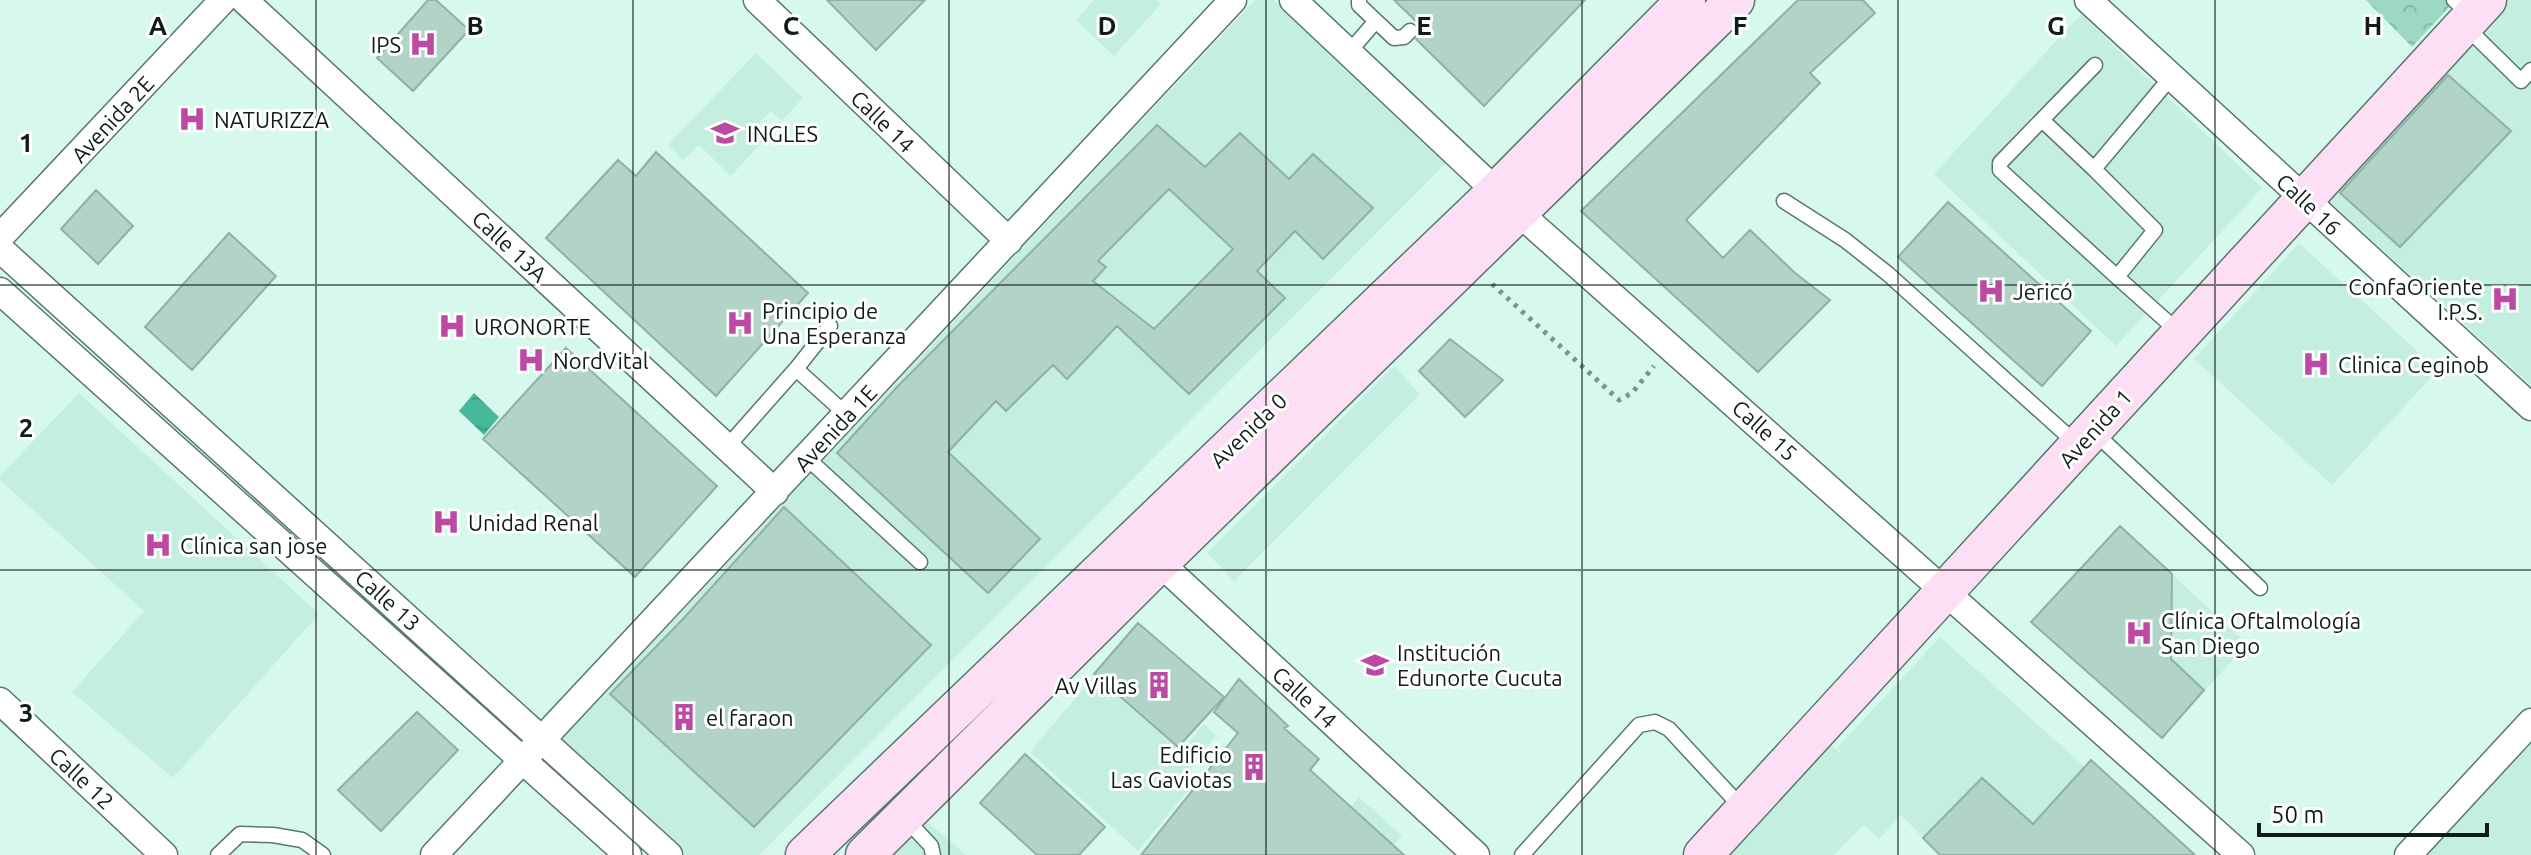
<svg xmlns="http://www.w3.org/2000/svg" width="2531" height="855" font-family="Ubuntu,sans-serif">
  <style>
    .built { fill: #c4efe0 }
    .park { fill: url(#park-crowns) }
    .water { fill: url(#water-ripples) }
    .building { fill: #b2d3c8; stroke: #90b0a5; stroke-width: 2; fill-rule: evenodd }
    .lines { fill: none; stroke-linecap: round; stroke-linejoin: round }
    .lane-casing { stroke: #59776d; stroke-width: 17 }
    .street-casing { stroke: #59776d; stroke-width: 29 }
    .secondary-casing { stroke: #59776d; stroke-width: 41 }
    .path { stroke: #7c948b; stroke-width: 5; stroke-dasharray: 4 6; stroke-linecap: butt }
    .lane { stroke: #fff; stroke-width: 14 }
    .street { stroke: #fff; stroke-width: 26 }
    .secondary { stroke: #fcdff4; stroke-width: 38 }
    .grid { fill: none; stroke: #101c18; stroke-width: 2; stroke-opacity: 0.55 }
    .labels { text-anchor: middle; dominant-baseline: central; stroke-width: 6; stroke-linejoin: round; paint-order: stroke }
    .poi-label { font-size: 22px; fill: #101c18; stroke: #fff; text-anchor: start }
    .street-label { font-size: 22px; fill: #101c18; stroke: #fff }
    .grid-label { font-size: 26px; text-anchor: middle; font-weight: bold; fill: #101c18; stroke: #fff; stroke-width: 6; stroke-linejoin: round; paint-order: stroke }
  </style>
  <defs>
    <pattern id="park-crowns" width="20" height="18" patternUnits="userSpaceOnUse" patternTransform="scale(2)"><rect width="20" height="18" fill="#9cd8c4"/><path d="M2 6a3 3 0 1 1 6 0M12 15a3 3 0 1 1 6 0" fill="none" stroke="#85b9a8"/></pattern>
    <pattern id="water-ripples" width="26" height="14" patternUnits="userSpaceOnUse" patternTransform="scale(2)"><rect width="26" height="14" fill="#46b99a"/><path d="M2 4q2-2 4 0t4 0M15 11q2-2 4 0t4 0" fill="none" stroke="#3c9e84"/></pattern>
  </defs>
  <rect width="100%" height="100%" fill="#d7f9ed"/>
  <!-- built -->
  <path class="built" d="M 1094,0 L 1156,0 L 1161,4 L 1114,56 L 1076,20 Z
    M 1255,0 L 1274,0 L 1450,159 L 759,855 L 687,855 L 562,739 Z
    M 2499,0 L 2531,0 L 2531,385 L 2318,191 Z
    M 2081,14 L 2262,188 L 2116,346 L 1934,174 Z
    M 756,53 L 803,98 L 782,121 L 771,111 L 757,126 L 767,137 L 731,176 L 699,145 L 683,160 L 668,145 Z
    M 2299,243 L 2438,370 L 2332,485 L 2194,359 Z
    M 1394,366 L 1420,394 L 1234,581 L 1207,553 Z
    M 79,393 L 319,614 L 173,778 L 72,692 L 144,611 L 0,480 L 0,476 Z
    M 2120,526 L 2247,644 L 2162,738 L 2031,622 Z
    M 1940,637 L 2085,767 L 2033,823 L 1982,778 L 1923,838 L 1901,815 L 1879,839 L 1864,825 L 1834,855 L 1725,855 L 1831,745 L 1843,755 L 1837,748 Z
    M 1094,676 L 1181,752 L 1204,724 L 1216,735 L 1185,776 L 1195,782 L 1138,851 L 1030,752 Z
    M 2531,724 L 2531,855 L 2409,855 Z
    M 1359,797 L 1402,836 L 1384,855 L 1315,850 Z
    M 916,812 L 966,855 L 875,855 Z"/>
  <!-- park -->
  <path class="park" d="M 2366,0 L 2456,0 L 2412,47 Z"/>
  <!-- water -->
  <path class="water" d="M 474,393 L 499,417 L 484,435 L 459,411 Z"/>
  <!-- building -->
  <path class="building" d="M 428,0 L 436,0 L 469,30 L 413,91 L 377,58 Z
    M 827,0 L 925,0 L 876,50 Z
    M 1394,0 L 1585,0 L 1484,106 L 1416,39 L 1420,33 L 1419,24 Z
    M 1798,0 L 1863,0 L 1875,13 L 1810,73 L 1820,83 L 1686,220 L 1723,258 L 1750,230 L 1795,273 L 1830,300 L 1758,372 L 1581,211 Z
    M 2448,75 L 2511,131 L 2400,247 L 2340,193 Z
    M 1157,125 L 1205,167 L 1240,133 L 1289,179 L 1313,154 L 1373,208 L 1323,259 L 1295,231 L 1257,271 L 1285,298 L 1189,394 L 1117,326 L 1067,379 L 1053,365 L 1006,411 L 996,401 L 948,452 L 1040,539 L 988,593 L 837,453 L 898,386 ZM 1169,189 L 1233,249 L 1154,329 L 1093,281 L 1106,267 L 1098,261 Z
    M 656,152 L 808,293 L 716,396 L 546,238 L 618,160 L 636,176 Z
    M 96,190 L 133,226 L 98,264 L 61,229 Z
    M 1948,202 L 2091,331 L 2042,386 L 1898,257 Z
    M 229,233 L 276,276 L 192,370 L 145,327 Z
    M 1450,339 L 1503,380 L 1465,417 L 1419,371 Z
    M 566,348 L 717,486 L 635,577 L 483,439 Z
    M 784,507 L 931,645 L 754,827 L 610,694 L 683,619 Z
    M 2120,526 L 2172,574 L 2171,659 L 2204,690 L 2162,738 L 2031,622 Z
    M 1138,623 L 1224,697 L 1178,747 L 1094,674 Z
    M 1239,679 L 1288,726 L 1284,728 L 1319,759 L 1310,770 L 1404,855 L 1141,855 L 1238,733 L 1214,712 Z
    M 417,712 L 458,750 L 381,831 L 338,790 Z
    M 1025,754 L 1105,827 L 1079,855 L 1037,855 L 980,803 Z
    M 2091,760 L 2195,855 L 1940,855 L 1923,838 L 1982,778 L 2033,824 Z"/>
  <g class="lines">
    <!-- lane casing -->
    <g class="lane-casing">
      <path id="lane" d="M 1359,0 L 1359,5 L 1394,38 L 1404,37 L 1410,31
        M 2454,0 L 2472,16
        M 2466,27 L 2521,81 L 2531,70
        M 1349,52 L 1375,22
        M 2095,65 L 2000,163 L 2000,170 L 2117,277
        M 2172,76 L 2094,169 L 2155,230 L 2117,277 L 2181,334
        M 2042,120 L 2094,169
        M 1784,201 L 1845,240 L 1888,274 L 2079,446
        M 796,369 L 847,415
        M 2093,431 L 2260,588
        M 727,447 L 796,369 L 830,326
        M 807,458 L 920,562
        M 904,817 L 931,846 L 933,855
        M 218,855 L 240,834 L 273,835 L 302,840 L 323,855
        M 1522,855 L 1639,725 L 1655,722 L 1669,729 L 1744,810"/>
    </g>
    <!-- street casing -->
    <g class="street-casing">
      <path id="street" d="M 244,0 L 775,492
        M 757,0 L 1009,241
        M 1293,0 L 1518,212 L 2241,855
        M 2088,0 L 2531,407
        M 0,237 L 223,0
        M 0,249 L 669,855
        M 0,291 L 628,855
        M 1147,551 L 1476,855
        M 0,701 L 164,855
        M 434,855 L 1233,0
        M 2408,855 L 2531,722"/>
    </g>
    <!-- secondary casing -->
    <g class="secondary-casing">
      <path id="secondary" d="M 805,855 L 1497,191 L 1686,0
        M 865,855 L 1159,563 L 1735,0
        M 1703,855 L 2487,0"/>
    </g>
    <!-- path -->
    <path class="path" d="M 1492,284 L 1619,400 L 1632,393 L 1654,366"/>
    <!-- lane -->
    <use href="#lane" class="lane"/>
    <!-- street -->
    <use href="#street" class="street"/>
    <!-- secondary -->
    <use href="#secondary" class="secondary"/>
  </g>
  <!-- grid -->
  <path class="grid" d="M 316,0 L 316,855M 633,0 L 633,855M 949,0 L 949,855M 1266,0 L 1266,855M 1582,0 L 1582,855M 1898,0 L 1898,855M 2215,0 L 2215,855M 0,285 L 2531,285M 0,570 L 2531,570"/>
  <!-- icons -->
  <defs>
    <g id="hospital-bare" transform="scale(2.16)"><path d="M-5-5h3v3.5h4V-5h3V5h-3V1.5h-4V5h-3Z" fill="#bc49a3" stroke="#fff" stroke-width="2.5" paint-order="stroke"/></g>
    <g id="school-bare" transform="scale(2.16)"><path d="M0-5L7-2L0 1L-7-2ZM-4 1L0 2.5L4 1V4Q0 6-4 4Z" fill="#bc49a3" stroke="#fff" stroke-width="2.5" paint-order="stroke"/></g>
    <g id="building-bare" transform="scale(2.16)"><path d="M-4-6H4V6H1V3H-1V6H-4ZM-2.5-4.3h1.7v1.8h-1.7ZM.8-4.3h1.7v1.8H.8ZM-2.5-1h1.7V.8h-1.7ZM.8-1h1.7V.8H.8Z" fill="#bc49a3" stroke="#fff" stroke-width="2.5" paint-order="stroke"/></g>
  </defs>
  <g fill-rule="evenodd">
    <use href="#hospital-bare" x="423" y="44"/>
    <use href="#hospital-bare" x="192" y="119"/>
    <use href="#school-bare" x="725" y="133"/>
    <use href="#hospital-bare" x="1991" y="291"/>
    <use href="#hospital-bare" x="2505" y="299"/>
    <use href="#hospital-bare" x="740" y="323"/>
    <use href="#hospital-bare" x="452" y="326"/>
    <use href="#hospital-bare" x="531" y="360"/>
    <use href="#hospital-bare" x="2316" y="364"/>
    <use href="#hospital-bare" x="446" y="522"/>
    <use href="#hospital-bare" x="158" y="545"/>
    <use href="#hospital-bare" x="2139" y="633"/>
    <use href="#school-bare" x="1375" y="665"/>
    <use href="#building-bare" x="1159" y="685"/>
    <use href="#building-bare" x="684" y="717"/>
    <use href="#building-bare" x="1254" y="767"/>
  </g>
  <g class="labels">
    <!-- poi labels -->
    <g class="poi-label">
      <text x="401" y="44" text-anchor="end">IPS</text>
      <text x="214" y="119">NATURIZZA</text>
      <text x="747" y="133">INGLES</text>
      <text x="2483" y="286" text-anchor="end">ConfaOriente<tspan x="2483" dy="25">I.P.S.</tspan></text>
      <text x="2013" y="291">Jericó</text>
      <text x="762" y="310">Principio de<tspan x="762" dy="25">Una Esperanza</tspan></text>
      <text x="474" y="326">URONORTE</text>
      <text x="553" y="360">NordVital</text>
      <text x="2338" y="364">Clinica Ceginob</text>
      <text x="468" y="522">Unidad Renal</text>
      <text x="180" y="545">Clínica san jose</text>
      <text x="2161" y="620">Clínica Oftalmología<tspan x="2161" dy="25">San Diego</tspan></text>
      <text x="1397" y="652">Institución<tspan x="1397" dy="25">Edunorte Cucuta</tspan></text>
      <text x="1137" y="685" text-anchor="end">Av Villas</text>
      <text x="706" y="717">el faraon</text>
      <text x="1232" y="754" text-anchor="end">Edificio<tspan x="1232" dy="25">Las Gaviotas</tspan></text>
    </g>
    <!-- street labels -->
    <g class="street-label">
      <text transform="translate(112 119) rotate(-47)">Avenida 2E</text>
      <text transform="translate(883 121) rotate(44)">Calle 14</text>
      <text transform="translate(2309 204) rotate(43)">Calle 16</text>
      <text transform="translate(510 246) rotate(43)">Calle 13A</text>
      <text transform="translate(835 428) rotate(-47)">Avenida 1E</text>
      <text transform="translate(2095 428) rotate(-48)">Avenida 1</text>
      <text transform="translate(1248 430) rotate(-44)">Avenida 0</text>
      <text transform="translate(1765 430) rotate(42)">Calle 15</text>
      <text transform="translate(388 600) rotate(42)">Calle 13</text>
      <text transform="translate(1305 697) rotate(43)">Calle 14</text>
      <text transform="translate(82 778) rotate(43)">Calle 12</text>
    </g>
  </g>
  <g class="grid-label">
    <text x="158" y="35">A</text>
    <text x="475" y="35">B</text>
    <text x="791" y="35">C</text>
    <text x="1107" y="35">D</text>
    <text x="1424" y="35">E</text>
    <text x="1740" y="35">F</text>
    <text x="2056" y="35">G</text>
    <text x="2373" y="35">H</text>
    <text x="26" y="152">1</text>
    <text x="26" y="437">2</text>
    <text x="26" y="722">3</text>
  </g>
  <!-- scale -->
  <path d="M2259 823v12h228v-12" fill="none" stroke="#101c18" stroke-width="4"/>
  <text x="2271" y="823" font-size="24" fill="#101c18" stroke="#ffffff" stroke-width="6" paint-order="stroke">50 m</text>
</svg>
